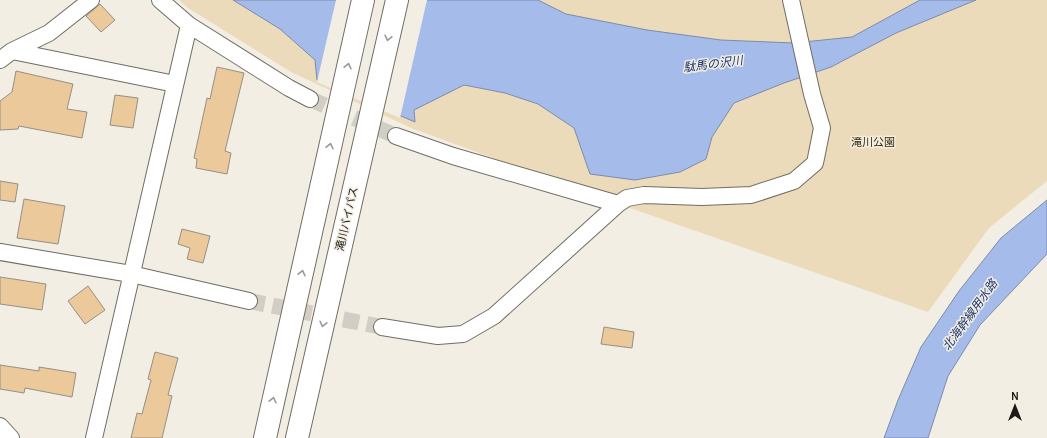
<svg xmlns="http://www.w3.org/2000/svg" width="1047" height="438" font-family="Karla,'Noto Sans JP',sans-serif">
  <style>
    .green { fill: #ebdbba }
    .water { fill: #a5bceb; stroke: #7c8bab }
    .pier { fill: #f3eee4 }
    .building { fill: #ebc99a; stroke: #958f87 }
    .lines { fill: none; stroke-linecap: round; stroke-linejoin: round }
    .minor-tunnel { stroke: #d3cec5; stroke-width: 16; stroke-dasharray: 16 8; stroke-linecap: butt }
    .minor-casing { stroke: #716d64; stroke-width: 18 }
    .trunk-casing { stroke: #716d64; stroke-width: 24 }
    .minor { stroke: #fff; stroke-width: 16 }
    .trunk { stroke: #fff; stroke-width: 22 }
    .oneway { stroke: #999897 }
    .labels { text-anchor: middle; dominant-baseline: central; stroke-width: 3; stroke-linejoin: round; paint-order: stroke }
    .park-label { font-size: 11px; fill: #3a2900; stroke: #f3eee4 }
    .street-label { font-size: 11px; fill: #1c1a17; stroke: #f3eee4 }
    .water-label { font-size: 12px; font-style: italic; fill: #203871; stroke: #f3eee4 }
  </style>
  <rect width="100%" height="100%" fill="#f3eee4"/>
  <!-- green -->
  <path class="green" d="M 179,0 L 1047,0 L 1047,181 L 989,228 L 928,312 L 630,208 L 411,128 L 291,72 L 188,8 Z"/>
  <!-- water -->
  <path class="water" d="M 233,0 L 538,0 L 566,14 L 647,30 L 721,40 L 794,43 L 852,37 L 920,0 L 976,0 L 896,33 L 831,67 L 784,83 L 734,103 L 712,137 L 706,159 L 680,172 L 635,180 L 590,174 L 574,128 L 538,104 L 505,93 L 464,85 L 414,110 L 415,122 L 317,80 L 315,60 L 280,29 Z
    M 1047,200 L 1047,254 L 980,325 L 948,376 L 928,438 L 884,438 L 898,400 L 921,347 L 959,291 L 1001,238 Z"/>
  <!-- pier -->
  <path class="pier" d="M 336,0 L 427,0 L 400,118 L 317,82 Z"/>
  <!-- building -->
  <path class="building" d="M 100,4 L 115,20 L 101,32 L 86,16 Z
    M 217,67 L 244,73 L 225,151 L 231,153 L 227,174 L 196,168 L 197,159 L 194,158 L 207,98 L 210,99 Z
    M 16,71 L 73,84 L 67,109 L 87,112 L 82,138 L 19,126 L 18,129 L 0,130 L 0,101 L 12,92 Z
    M 115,95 L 138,98 L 133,128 L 110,125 Z
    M 0,181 L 18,184 L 15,202 L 0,200 Z
    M 24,199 L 65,206 L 58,244 L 17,238 Z
    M 182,229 L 210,236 L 203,263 L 187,259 L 190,248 L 178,244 Z
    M 0,277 L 46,284 L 42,310 L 0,304 Z
    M 88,286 L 105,310 L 85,324 L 68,301 Z
    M 604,327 L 634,332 L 632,348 L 601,344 Z
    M 155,352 L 178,358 L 168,395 L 172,396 L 162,438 L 131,438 L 137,413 L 142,414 L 151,380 L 148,379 Z
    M 0,365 L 39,371 L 39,367 L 76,373 L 72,397 L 25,388 L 24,393 L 0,389 Z"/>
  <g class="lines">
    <!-- minor-tunnel -->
    <path class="minor-tunnel" d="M 310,99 L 396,136
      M 249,301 L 382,327"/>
    <!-- minor casing -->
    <g class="minor-casing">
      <path id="minor" d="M 160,0 L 189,25 L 289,88 L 310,99
        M 12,51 L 49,33 L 91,0
        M 0,60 L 12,51 L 175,84
        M 396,136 L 453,156 L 618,204
        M 0,252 L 131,274 L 249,301
        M 382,327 L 438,336 L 463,334 L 494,316 L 618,204 L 627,198 L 644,195 L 702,197 L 751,195 L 794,181 L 815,163 L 822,128 L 812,94 L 791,0
        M 0,426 L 11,438
        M 94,438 L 189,25"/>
    </g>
    <!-- trunk casing -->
    <g class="trunk-casing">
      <path id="trunk" d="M 265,438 L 363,0
        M 297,438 L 397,0"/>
    </g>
    <!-- minor -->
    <use href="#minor" class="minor"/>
    <!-- trunk -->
    <use href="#trunk" class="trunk"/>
  </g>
  <!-- one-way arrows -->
  <defs><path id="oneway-chevron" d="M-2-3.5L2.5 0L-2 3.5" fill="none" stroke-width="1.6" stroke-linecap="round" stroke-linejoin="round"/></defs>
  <g class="oneway">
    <use href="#oneway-chevron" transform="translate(388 38) rotate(103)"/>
    <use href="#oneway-chevron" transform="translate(348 66) rotate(-77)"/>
    <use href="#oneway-chevron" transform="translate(330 146) rotate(-77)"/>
    <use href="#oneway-chevron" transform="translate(302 273) rotate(-77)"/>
    <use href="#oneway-chevron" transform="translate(323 324) rotate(103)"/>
    <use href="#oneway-chevron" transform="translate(273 400) rotate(-77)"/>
  </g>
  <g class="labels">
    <!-- park labels -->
    <g class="park-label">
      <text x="873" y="142">滝川公園</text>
    </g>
    <!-- street labels -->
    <g class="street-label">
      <text transform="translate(347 219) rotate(-77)">滝川バイパス</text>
    </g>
    <!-- water labels -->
    <g class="water-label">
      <text transform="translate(713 64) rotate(-7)">駄馬の沢川</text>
      <text transform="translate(970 315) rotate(-54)">北海幹線用水路</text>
    </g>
  </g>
  <!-- north arrow -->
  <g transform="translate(1015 406)" stroke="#f3eee4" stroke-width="3" paint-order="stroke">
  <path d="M0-3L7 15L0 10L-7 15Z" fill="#1c1a17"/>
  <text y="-6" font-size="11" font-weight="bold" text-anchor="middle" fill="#1c1a17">N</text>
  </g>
</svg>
